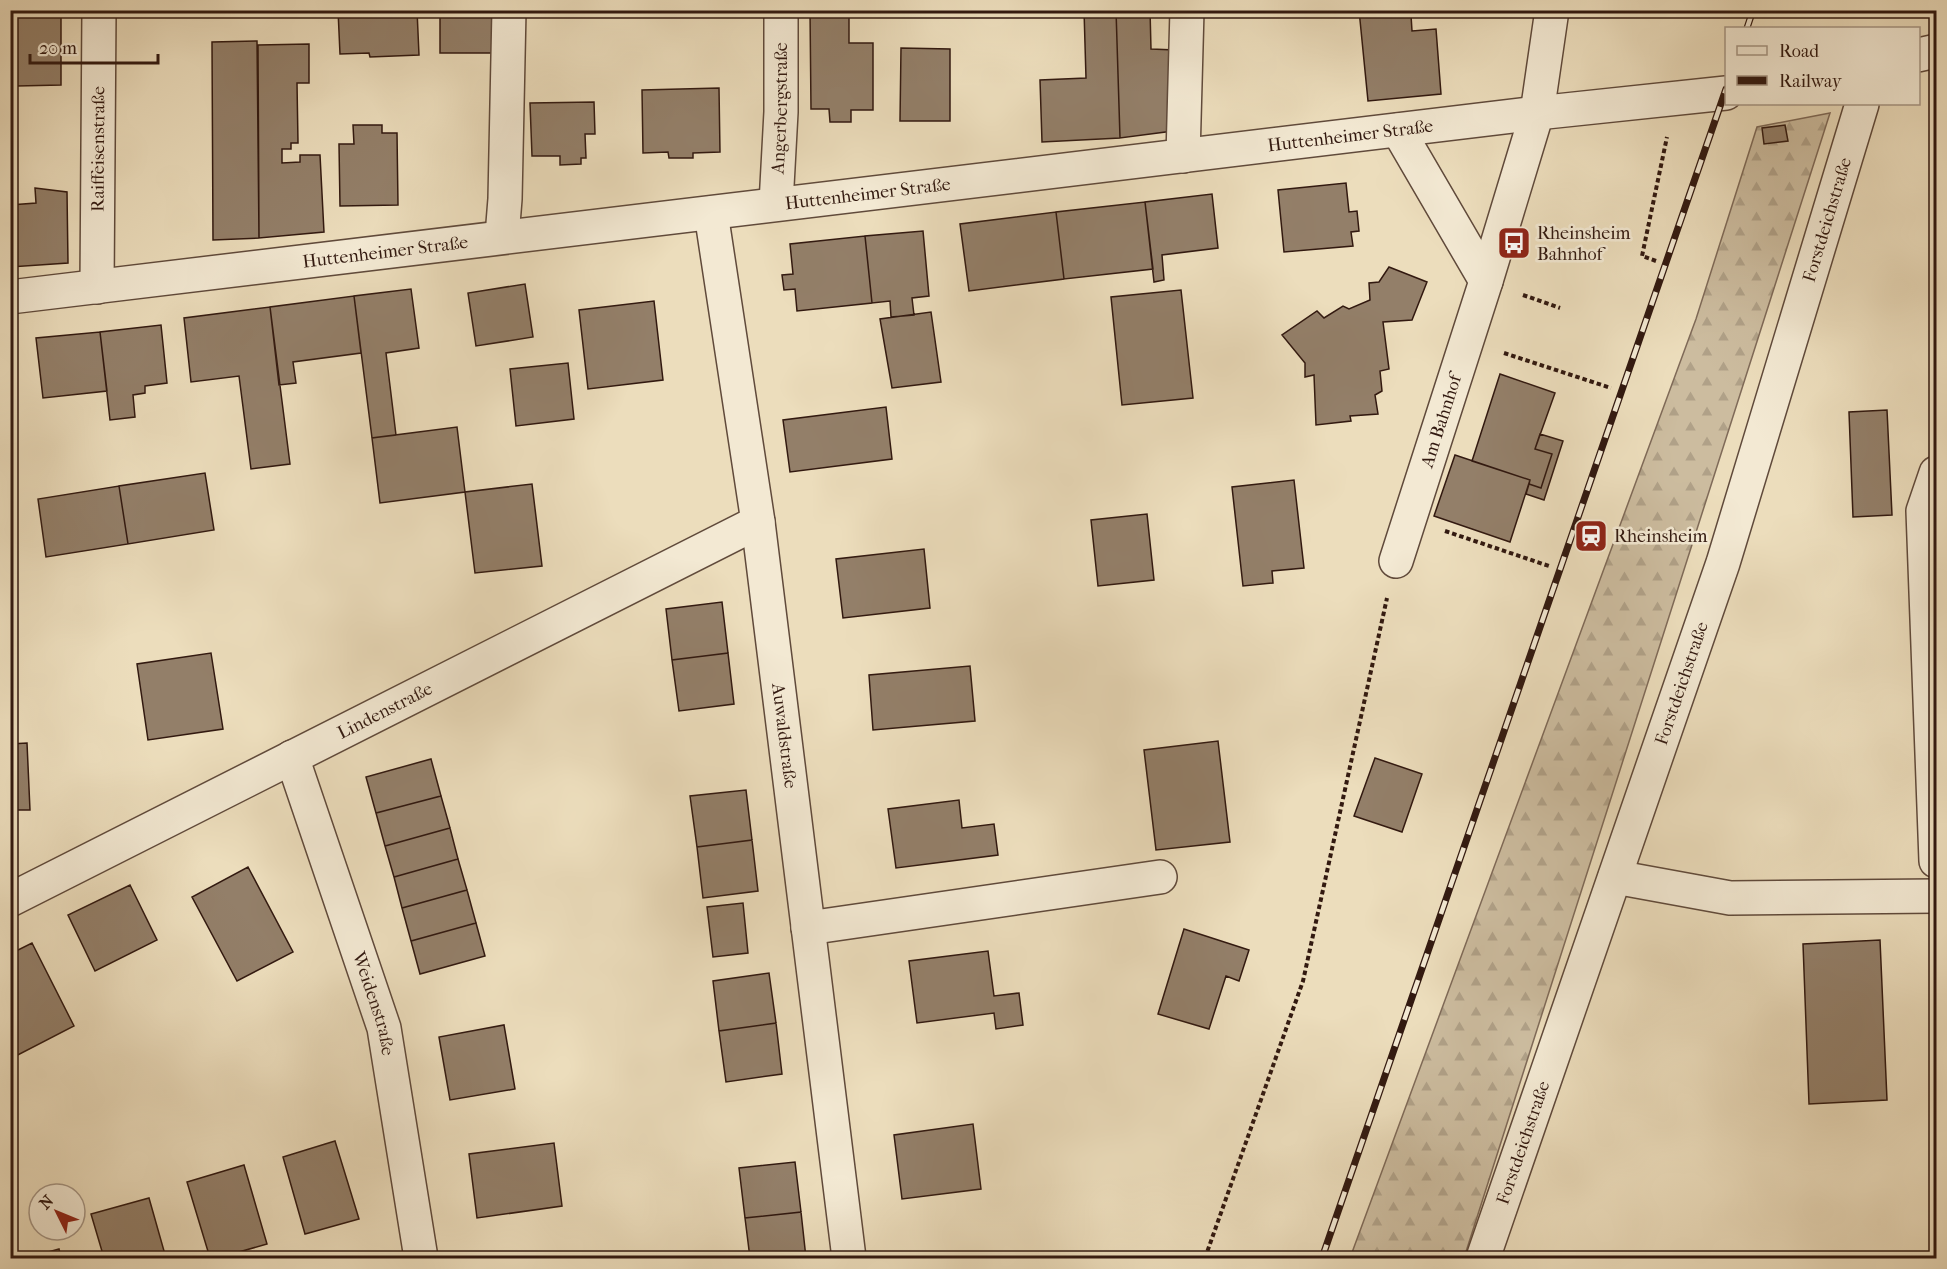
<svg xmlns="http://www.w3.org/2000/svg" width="1947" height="1269" font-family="'IM FELL French Canon',serif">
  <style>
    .forest { fill: url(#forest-firs); stroke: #7f6a58; stroke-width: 1.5 }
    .building { fill: #937f69; stroke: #321910; stroke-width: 1.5 }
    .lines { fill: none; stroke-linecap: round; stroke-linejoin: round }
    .minor-casing { stroke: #604a3b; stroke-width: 36 }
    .path { stroke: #321910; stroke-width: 4; stroke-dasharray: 4.5 3; stroke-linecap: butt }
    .minor { stroke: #f3e9d3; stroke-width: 33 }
    .rail-casing { stroke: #321910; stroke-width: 7 }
    .rail { stroke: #f3e9d3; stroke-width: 4.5; stroke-dasharray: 14; stroke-linecap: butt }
    .labels { text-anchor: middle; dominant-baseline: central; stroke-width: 5; stroke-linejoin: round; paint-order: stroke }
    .street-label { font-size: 18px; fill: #321910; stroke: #f3e9d3 }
    .poi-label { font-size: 18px; fill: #321910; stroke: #f3e9d3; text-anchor: start }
  </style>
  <defs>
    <pattern id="forest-firs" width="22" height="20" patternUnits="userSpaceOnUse" patternTransform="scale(1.5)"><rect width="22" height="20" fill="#ccbc9f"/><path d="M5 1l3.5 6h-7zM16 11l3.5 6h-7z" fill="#b0a188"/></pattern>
  </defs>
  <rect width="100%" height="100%" fill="#ecddbc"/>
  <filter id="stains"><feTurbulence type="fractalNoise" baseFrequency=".00333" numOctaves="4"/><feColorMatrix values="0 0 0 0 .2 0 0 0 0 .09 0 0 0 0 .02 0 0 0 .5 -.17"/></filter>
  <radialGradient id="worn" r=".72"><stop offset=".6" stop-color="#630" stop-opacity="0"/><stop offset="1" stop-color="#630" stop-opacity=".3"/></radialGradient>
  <!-- forest -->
  <path class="forest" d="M 1830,113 L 1464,1258 L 1350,1258 L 1696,319 L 1757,127 Z"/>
  <!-- building -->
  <path class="building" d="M 17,10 L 61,10 L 61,85 L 17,86 Z
    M 338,10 L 417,10 L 419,55 L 370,57 L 369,53 L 340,54 Z
    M 440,10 L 493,10 L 493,53 L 440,53 Z
    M 810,10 L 849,10 L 849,43 L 873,43 L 873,110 L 851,110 L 851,122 L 830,122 L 829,109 L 811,109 Z
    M 1084,10 L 1116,10 L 1120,138 L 1042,142 L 1040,80 L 1086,78 Z
    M 1116,10 L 1150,10 L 1151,49 L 1175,50 L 1173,131 L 1120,138 Z
    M 1359,10 L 1392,10 L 1393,16 L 1411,15 L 1412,31 L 1436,29 L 1441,94 L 1368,101 Z
    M 257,41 L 259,238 L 213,240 L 212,42 Z
    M 309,44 L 309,83 L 297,83 L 298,143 L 291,143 L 291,149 L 282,149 L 282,163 L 300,162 L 300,155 L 320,155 L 324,232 L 259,238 L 258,45 Z
    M 901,48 L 950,49 L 950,121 L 900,121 Z
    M 719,88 L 720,152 L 693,153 L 693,158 L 669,158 L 668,152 L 643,153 L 642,90 Z
    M 594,102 L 595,134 L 585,134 L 586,158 L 581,158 L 581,164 L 560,165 L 560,156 L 532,156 L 530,103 Z
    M 353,125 L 382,125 L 382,133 L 397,133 L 398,205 L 340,206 L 339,144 L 354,144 Z
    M 1785,125 L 1788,141 L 1764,144 L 1762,128 Z
    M 1346,183 L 1349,212 L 1357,211 L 1359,231 L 1351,232 L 1353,246 L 1284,252 L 1278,190 Z
    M 35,188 L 67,192 L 68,263 L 10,267 L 10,205 L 36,203 Z
    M 1212,194 L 1218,248 L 1162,255 L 1164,280 L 1154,282 L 1145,202 Z
    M 1145,202 L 1153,269 L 1064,279 L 1056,212 Z
    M 1056,212 L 1064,279 L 969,291 L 960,224 Z
    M 923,231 L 929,296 L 912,298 L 914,315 L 891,317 L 890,301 L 872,303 L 865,236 Z
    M 865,236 L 872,303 L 797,311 L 795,289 L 784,290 L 782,275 L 793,274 L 790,244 Z
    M 1389,267 L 1427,282 L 1412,320 L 1383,322 L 1389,369 L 1380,371 L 1382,391 L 1375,395 L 1378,414 L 1350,416 L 1351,421 L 1316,425 L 1314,375 L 1305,377 L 1305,363 L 1282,335 L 1317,311 L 1324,318 L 1343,306 L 1349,309 L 1370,300 L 1369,283 L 1379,282 Z
    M 525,284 L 533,337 L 476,346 L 468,293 Z
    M 411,289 L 419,348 L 386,353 L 396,435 L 372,438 L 354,296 Z
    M 1181,290 L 1193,398 L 1122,405 L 1111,297 Z
    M 354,296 L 361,353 L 293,362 L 296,383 L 279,385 L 270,307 Z
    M 654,301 L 663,380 L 588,389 L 579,310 Z
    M 270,307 L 290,464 L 251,469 L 239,376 L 191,382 L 184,318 Z
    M 931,312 L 941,382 L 892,388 L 880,319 Z
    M 161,325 L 167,383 L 145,386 L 145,393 L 133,395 L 135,417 L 110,420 L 100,332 Z
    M 100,332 L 107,391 L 43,398 L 36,338 Z
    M 568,363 L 574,419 L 516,426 L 510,369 Z
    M 1500,374 L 1555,393 L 1535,449 L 1552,454 L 1541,488 L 1529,484 L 1530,480 L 1472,461 Z
    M 886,407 L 892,459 L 790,472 L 783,420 Z
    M 1887,410 L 1892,515 L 1853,517 L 1849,412 Z
    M 457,427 L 465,492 L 380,503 L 372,438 Z
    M 1540,434 L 1563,441 L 1544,500 L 1526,494 L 1529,484 L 1541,488 L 1552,454 L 1535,449 Z
    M 1455,455 L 1530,480 L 1510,542 L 1434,516 Z
    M 205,473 L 214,530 L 128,544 L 119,486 Z
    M 1294,480 L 1304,568 L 1272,571 L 1273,583 L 1243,586 L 1232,487 Z
    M 532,484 L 542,566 L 475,573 L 465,492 Z
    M 119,486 L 128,544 L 46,557 L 38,499 Z
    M 1147,514 L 1154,580 L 1098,586 L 1091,520 Z
    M 924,549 L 930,608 L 843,618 L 836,559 Z
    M 722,602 L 728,653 L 672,660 L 666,609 Z
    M 211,653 L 223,729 L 148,740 L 137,664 Z
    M 728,653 L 734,704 L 679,711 L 672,660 Z
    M 970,666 L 975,721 L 873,730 L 869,675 Z
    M 1218,741 L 1230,842 L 1156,850 L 1144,750 Z
    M 27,743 L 30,810 L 10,810 L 10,744 Z
    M 1375,758 L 1422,774 L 1402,832 L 1354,816 Z
    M 431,759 L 441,796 L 376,813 L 366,777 Z
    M 746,790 L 752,840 L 697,847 L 690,796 Z
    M 441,796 L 450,828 L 385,846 L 376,813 Z
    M 959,800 L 962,828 L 994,824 L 998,855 L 896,868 L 888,809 Z
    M 450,828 L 458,859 L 394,877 L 385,846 Z
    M 752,840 L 758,891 L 703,898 L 697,847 Z
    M 458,859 L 467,890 L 402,908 L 394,877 Z
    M 248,867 L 293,952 L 237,981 L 192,897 Z
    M 130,885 L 157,940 L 95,971 L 68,915 Z
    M 467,890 L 476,923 L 411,941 L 402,908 Z
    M 743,903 L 748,953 L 713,957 L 707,907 Z
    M 476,923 L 485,956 L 420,974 L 411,941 Z
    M 1184,929 L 1249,950 L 1239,981 L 1226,976 L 1209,1029 L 1158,1014 Z
    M 1880,940 L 1887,1100 L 1809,1104 L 1803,944 Z
    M 32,943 L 74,1026 L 10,1059 L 10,954 Z
    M 988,951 L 994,996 L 1019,993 L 1023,1025 L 996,1029 L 994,1013 L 917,1023 L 909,961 Z
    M 769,973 L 776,1023 L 719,1031 L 713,981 Z
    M 776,1023 L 782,1074 L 726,1082 L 719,1031 Z
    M 504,1025 L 515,1089 L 450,1100 L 439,1037 Z
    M 973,1124 L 981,1189 L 902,1199 L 894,1135 Z
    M 335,1141 L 359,1219 L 305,1234 L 283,1157 Z
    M 554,1143 L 562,1206 L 477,1218 L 469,1154 Z
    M 795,1162 L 801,1212 L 745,1218 L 739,1168 Z
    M 244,1165 L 267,1244 L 218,1258 L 210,1258 L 187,1182 Z
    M 149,1198 L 166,1258 L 104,1258 L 91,1214 Z
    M 801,1212 L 806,1258 L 750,1258 L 745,1218 Z
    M 59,1249 L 61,1258 L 27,1258 Z"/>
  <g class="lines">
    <!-- minor casing -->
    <g class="minor-casing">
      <g id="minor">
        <path d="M 1918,55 L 1936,51"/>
        <path d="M 1183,156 L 1187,10"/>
        <path id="s1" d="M 776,204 L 781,112 L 781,10"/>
        <path id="s2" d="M 711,213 L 758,522 L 849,1258"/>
        <path d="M 502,236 L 505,199 L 509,10"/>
        <path d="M 1486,281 L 1537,113 L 1552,10"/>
        <path id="s3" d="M 97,287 L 99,10"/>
        <path id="s4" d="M 10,297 L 1537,113 L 1726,93"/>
        <path d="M 1936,473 L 1923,511 L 1936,861"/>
        <path id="s5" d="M 1396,561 L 1486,281 L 1398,130"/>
        <path id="s6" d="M 292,757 L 384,1028 L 421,1258"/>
        <path d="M 1615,877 L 1730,898 L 1936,896"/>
        <path id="s7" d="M 10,900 L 758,522"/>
        <path d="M 808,928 L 1160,877"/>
        <path id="s8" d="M 1483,1258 L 1723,563 L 1862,104"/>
      </g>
    </g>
    <!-- path -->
    <path class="path" d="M 1656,261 L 1642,256 L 1667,137
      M 1523,295 L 1560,308
      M 1504,353 L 1611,388
      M 1445,531 L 1549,566
      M 1205,1258 L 1303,981 L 1387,598"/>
    <!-- minor -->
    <use href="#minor" class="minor"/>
    <!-- rail casing -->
    <g class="rail-casing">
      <path id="rail" d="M 1747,28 L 1753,10
        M 1322,1258 L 1726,89"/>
    </g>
    <!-- rail -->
    <use href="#rail" class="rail"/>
  </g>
  <!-- icons -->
  <defs>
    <g id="bus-square" transform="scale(1.725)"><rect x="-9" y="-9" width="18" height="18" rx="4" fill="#8f2418" stroke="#f3e9d3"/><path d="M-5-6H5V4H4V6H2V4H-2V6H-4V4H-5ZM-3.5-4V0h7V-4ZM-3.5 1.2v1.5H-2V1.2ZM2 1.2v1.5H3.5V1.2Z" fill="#fff"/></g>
    <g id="station-square" transform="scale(1.725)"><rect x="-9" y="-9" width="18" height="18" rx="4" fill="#8f2418" stroke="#f3e9d3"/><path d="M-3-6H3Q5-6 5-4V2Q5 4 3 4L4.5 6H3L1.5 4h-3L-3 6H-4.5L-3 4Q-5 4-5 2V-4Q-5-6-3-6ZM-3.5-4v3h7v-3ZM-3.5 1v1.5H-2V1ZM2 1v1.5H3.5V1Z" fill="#fff"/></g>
  </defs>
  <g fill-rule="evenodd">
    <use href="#bus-square" x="1514" y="243"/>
    <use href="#station-square" x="1591" y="536"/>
  </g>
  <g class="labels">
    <!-- street labels -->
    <g class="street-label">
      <text stroke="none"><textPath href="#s1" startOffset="96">Angerbergstraße</textPath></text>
      <text stroke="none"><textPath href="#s4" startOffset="1350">Huttenheimer Straße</textPath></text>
      <text stroke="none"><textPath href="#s3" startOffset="138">Raiffeisenstraße</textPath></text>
      <text stroke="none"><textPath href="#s4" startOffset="864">Huttenheimer Straße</textPath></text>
      <text stroke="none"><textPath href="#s8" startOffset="1094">Forstdeichstraße</textPath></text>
      <text stroke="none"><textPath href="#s4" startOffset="378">Huttenheimer Straße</textPath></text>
      <text stroke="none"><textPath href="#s5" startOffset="147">Am Bahnhof</textPath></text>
      <text stroke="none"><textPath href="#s8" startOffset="608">Forstdeichstraße</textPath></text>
      <text stroke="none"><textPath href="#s7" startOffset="420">Lindenstraße</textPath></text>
      <text stroke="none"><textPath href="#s2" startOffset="528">Auwaldstraße</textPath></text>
      <text stroke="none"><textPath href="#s6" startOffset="260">Weidenstraße</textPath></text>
      <text stroke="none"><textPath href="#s8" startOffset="122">Forstdeichstraße</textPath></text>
    </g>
    <!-- poi labels -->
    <g class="poi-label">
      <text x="1537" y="233">Rheinsheim<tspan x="1537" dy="21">Bahnhof</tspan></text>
      <text x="1614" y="536">Rheinsheim</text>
    </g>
  </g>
  <!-- margin -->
  <rect width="1947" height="1269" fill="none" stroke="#ecddbc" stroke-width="36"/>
  <rect x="12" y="12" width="1923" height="1245" fill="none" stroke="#321910" stroke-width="3"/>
  <rect x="18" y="18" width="1911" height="1233" fill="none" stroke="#321910" stroke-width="1.5"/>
  <!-- legend -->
  <rect x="1725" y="27" width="195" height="78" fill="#f3e9d3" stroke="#a69685" stroke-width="1.5"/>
  <rect x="1737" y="46" width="30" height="9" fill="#f3e9d3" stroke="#a69685" stroke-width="1.5"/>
  <text x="1779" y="57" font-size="18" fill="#321910">Road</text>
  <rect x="1737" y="76" width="30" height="9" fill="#321910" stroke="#a69685" stroke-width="1.5"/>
  <text x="1779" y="87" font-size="18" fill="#321910">Railway</text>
  <!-- north arrow -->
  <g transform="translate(57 1212) rotate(313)"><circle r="28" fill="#f3e9d3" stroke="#a69685" stroke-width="1.5"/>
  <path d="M0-4.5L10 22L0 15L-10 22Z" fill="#8f2418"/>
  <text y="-9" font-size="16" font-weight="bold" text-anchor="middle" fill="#321910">N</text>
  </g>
  <!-- scale -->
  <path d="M30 54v9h128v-9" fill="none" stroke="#321910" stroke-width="3"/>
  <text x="39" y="54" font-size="18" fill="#321910" stroke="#f3e9d3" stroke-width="4.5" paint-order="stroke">20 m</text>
  <rect width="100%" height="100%" filter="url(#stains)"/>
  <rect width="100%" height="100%" fill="url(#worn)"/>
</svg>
